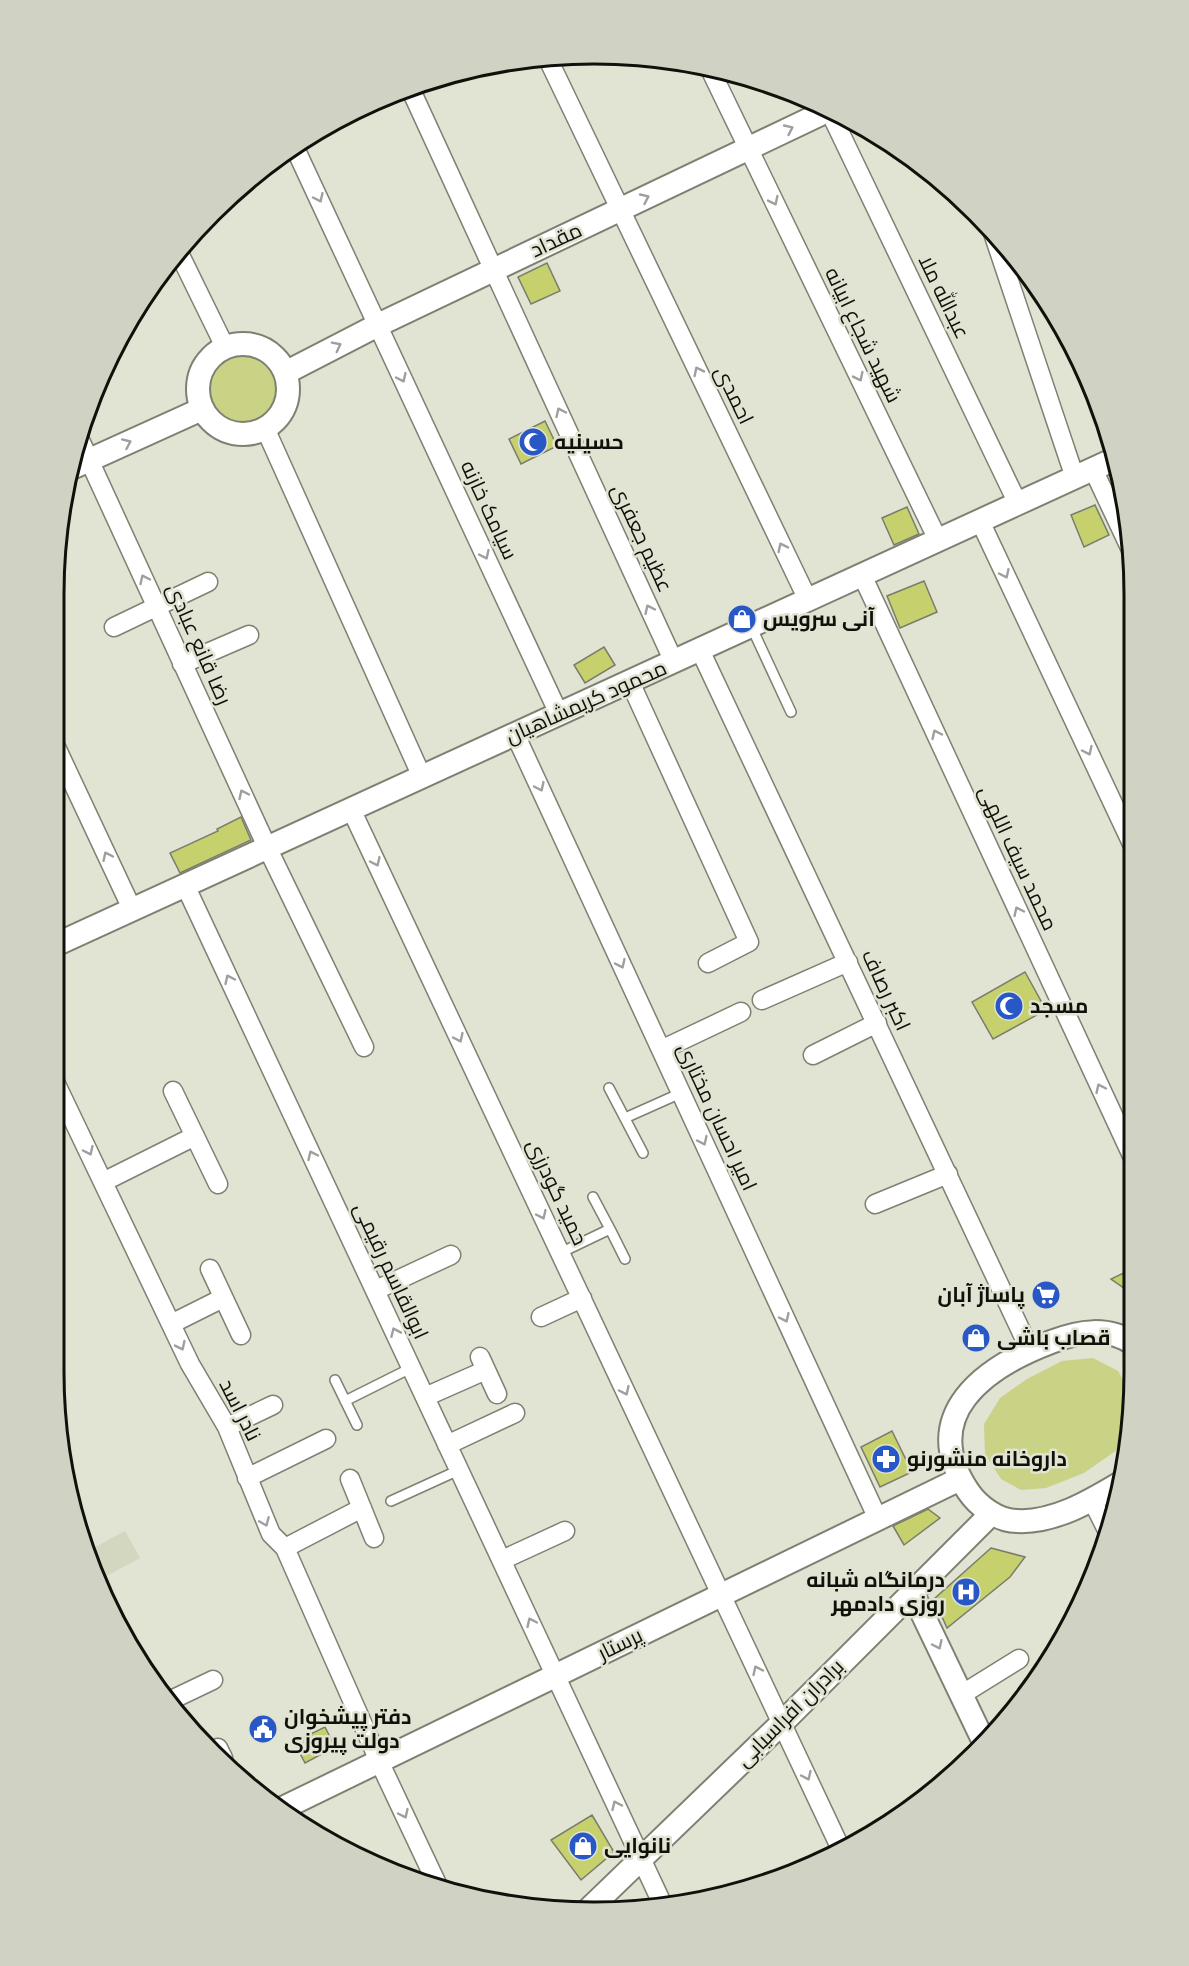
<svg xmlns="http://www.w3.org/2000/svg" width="1189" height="1966" font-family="'Roboto Condensed',Cairo,sans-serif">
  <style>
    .built { fill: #d4d7c0 }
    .green { fill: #cad286 }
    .building { fill: #c6d06d; stroke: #7a7c6d; stroke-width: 1.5 }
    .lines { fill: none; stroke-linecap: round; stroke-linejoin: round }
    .service-casing { stroke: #7e8072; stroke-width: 12 }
    .minor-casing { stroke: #7e8072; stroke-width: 21 }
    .tertiary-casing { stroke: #7e8072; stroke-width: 26 }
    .service { stroke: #fff; stroke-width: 9 }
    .minor { stroke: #fff; stroke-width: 18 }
    .tertiary { stroke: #fff; stroke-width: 22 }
    .oneway { stroke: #9fa09d }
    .labels { text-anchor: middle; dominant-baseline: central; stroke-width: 5; stroke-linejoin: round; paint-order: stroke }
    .street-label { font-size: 21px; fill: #10110b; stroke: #e1e3d3 }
    .poi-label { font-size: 21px; font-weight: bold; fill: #10110b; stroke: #e1e3d3; text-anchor: start }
    .rim { fill: none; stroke: #10110b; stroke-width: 3 }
  </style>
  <rect width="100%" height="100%" fill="#e1e3d3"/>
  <!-- built -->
  <path class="built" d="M 125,1531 L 140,1558 L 101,1579 L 86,1552 Z"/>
  <!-- green -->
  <path class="green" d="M205 389a38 38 0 1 1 76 0a38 38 0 1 1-76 0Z
    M 1093,1358 L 1118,1371 L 1134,1399 L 1128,1436 L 1117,1450 L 1084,1473 L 1046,1488 L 1021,1490 L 1001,1479 L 985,1454 L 984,1424 L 1000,1398 L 1027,1379 L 1062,1361 Z"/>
  <!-- building -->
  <path class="building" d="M 547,263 L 560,291 L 531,304 L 518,277 Z
    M 545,421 L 557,446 L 521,464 L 509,439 Z
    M 1095,505 L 1109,535 L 1084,547 L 1071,515 Z
    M 907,507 L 919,534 L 894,545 L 882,518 Z
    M 924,581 L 937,612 L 900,628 L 887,596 Z
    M 604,647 L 615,665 L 585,683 L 574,665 Z
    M 241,817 L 251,840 L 180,873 L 170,853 L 218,831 L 217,829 Z
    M 1025,972 L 1046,1010 L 993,1039 L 972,1002 Z
    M 1134,1268 L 1134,1295 L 1111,1279 Z
    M 892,1431 L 912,1472 L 880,1487 L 861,1447 Z
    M 928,1509 L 940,1518 L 904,1545 L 893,1526 Z
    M 991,1548 L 1025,1557 L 1010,1577 L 947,1628 L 934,1599 Z
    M 325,1727 L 335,1747 L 305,1763 L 294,1742 Z
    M 592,1815 L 614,1852 L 581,1880 L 551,1840 Z"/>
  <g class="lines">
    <!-- service casing -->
    <g class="service-casing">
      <path id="service" d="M 751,626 L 791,712
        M 609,1088 L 643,1153
        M 625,1118 L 681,1093
        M 610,1229 L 625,1259
        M 560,1253 L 610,1229 L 593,1197
        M 335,1380 L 357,1425
        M 345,1401 L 411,1368
        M 391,1501 L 459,1470"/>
    </g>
    <!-- minor casing -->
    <g class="minor-casing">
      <path id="minor" d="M 548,59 L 808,600
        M 709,67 L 938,540
        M 410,88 L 674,662
        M 829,110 L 1018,504
        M 294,146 L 559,714
        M 992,230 L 1075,478
        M 179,253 L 225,347
        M 265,428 L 422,777
        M 79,438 L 267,847 L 364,1047
        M 1093,469 L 1133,554
        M 980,521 L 1134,848
        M 862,575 L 1134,1160
        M 114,627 L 208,582
        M 700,650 L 1030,1350
        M 182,664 L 249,635
        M 630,682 L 749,942 L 708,963
        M 515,734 L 878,1519
        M 55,745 L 132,909
        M 351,809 L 839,1845
        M 185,885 L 661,1901
        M 762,1000 L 848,962
        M 661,1050 L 741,1012
        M 813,1055 L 877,1023
        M 54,1080 L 190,1364 L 227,1427 L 271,1534 L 285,1548 L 379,1761 L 438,1886
        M 173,1091 L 218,1184
        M 103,1182 L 195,1136
        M 875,1204 L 948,1174
        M 210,1269 L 241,1335
        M 376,1290 L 451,1255
        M 541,1317 L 582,1298
        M 171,1324 L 223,1298
        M 480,1357 L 497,1394
        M 425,1397 L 486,1370
        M 227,1427 L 273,1405
        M 447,1445 L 515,1413
        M 247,1478 L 326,1439
        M 350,1479 L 374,1538
        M 1092,1500 L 1109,1534
        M 285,1548 L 362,1508
        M 502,1560 L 565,1531
        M 961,1695 L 1019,1659
        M 167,1702 L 213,1680
        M 218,1748 L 223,1758"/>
    </g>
    <!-- tertiary casing -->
    <g class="tertiary-casing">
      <path id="tertiary" d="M198 389a45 45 0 1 1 90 0a45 45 0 1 1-90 0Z
        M 285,373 L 378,325 L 829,110
        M 74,467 L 202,409
        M 55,945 L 1117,458
        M 1119,1484 C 1089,1502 1053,1523 1017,1521 C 998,1521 978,1506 968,1491 C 917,1415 985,1367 1051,1342 C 1079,1331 1108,1326 1134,1344
        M 912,1592 L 982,1738
        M 281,1809 L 960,1479
        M 587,1911 L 782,1723 L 991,1514"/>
    </g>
    <!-- service -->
    <use href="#service" class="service"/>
    <!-- minor -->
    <use href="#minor" class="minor"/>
    <!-- tertiary -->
    <use href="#tertiary" class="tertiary"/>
  </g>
  <!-- one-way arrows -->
  <defs><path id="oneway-chevron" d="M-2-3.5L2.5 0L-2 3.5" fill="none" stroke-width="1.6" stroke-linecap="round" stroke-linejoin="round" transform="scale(1.5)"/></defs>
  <g class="oneway">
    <use href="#oneway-chevron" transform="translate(789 129) rotate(-25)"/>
    <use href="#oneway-chevron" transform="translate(319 198) rotate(65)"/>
    <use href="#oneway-chevron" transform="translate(645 198) rotate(-25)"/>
    <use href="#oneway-chevron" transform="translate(774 201) rotate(64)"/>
    <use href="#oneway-chevron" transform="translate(337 346) rotate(-27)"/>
    <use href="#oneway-chevron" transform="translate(698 371) rotate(-116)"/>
    <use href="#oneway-chevron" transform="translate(859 377) rotate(64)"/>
    <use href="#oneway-chevron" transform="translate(402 378) rotate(65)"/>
    <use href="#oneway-chevron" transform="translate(560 412) rotate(-115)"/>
    <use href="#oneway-chevron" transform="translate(127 443) rotate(-24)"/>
    <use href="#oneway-chevron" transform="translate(782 547) rotate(-116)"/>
    <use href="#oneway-chevron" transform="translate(485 555) rotate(65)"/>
    <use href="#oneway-chevron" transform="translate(1005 574) rotate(65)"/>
    <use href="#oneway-chevron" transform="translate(144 579) rotate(-115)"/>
    <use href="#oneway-chevron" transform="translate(649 609) rotate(-115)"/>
    <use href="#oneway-chevron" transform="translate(936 734) rotate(-115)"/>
    <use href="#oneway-chevron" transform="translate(1088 751) rotate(65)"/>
    <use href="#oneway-chevron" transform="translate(540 787) rotate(65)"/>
    <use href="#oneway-chevron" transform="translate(243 794) rotate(-115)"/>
    <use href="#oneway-chevron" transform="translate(107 856) rotate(-115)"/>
    <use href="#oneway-chevron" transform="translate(376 862) rotate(65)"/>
    <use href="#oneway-chevron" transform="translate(1018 911) rotate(-115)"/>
    <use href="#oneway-chevron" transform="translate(621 964) rotate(65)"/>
    <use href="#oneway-chevron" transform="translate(229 979) rotate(-115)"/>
    <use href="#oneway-chevron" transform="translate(459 1038) rotate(65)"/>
    <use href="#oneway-chevron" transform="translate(1100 1088) rotate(-115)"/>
    <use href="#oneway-chevron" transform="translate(703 1141) rotate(65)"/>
    <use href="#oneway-chevron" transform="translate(89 1151) rotate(65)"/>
    <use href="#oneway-chevron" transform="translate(312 1155) rotate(-115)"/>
    <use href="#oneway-chevron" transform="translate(542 1215) rotate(65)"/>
    <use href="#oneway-chevron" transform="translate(785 1318) rotate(65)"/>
    <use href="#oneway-chevron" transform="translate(395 1332) rotate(-114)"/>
    <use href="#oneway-chevron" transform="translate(181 1346) rotate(64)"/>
    <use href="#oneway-chevron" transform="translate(625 1391) rotate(65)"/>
    <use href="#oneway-chevron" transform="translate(265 1522) rotate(67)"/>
    <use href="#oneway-chevron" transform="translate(531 1622) rotate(-115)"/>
    <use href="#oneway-chevron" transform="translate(938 1645) rotate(65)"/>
    <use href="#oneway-chevron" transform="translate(757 1670) rotate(-115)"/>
    <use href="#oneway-chevron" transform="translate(807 1776) rotate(65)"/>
    <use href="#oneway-chevron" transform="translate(616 1805) rotate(-115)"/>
    <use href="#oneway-chevron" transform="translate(404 1814) rotate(65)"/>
  </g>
  <!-- icons -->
  <defs>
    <g id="mosque-disc" transform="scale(1.5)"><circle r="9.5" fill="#2858c6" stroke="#e1e3d3"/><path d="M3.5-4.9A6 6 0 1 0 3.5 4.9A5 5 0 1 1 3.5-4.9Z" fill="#fff"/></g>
    <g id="shop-disc" transform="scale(1.5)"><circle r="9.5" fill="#2858c6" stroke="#e1e3d3"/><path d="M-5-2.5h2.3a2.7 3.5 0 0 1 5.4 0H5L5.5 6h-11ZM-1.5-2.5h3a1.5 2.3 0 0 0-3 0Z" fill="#fff"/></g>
    <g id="supermarket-disc" transform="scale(1.5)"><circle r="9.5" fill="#2858c6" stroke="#e1e3d3"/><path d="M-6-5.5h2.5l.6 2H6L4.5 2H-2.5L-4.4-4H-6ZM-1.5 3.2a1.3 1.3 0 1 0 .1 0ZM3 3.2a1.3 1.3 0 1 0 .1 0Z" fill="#fff"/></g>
    <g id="pharmacy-disc" transform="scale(1.5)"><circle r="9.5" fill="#2858c6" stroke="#e1e3d3"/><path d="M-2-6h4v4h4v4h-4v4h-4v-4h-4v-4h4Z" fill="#fff"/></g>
    <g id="hospital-disc" transform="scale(1.5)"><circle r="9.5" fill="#2858c6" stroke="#e1e3d3"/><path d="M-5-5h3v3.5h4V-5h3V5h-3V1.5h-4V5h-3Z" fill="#fff"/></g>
    <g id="civic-disc" transform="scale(1.5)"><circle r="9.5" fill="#2858c6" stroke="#e1e3d3"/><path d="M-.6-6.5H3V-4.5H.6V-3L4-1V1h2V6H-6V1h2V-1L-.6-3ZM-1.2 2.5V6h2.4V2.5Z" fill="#fff"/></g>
  </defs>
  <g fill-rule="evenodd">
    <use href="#mosque-disc" x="533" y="442"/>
    <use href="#shop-disc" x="742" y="619"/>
    <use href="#mosque-disc" x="1009" y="1006"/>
    <use href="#supermarket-disc" x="1046" y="1295"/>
    <use href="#shop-disc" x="976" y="1338"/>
    <use href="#pharmacy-disc" x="886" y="1459"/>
    <use href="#hospital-disc" x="966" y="1592"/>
    <use href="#civic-disc" x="263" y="1729"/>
    <use href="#shop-disc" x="583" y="1846"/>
  </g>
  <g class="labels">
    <!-- street labels -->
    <g class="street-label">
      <text transform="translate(556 240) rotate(-25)">مقداد</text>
      <text transform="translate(944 297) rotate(64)">عبدالله ملا</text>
      <text transform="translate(863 335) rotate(64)">شهید شجاع ابیانه</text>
      <text transform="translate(734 395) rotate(64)">احمدی</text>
      <text transform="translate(489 510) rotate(65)">سیامک خازنه</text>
      <text transform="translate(642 538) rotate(65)">عظیم جعفری</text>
      <text transform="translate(199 644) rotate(66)">رضا قانع عبادی</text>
      <text transform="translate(586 702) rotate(-24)">محمود کریمشاهیان</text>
      <text transform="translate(1018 858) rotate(65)">محمد سیف اللهی</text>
      <text transform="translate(886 990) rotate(65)">اکبر رصاف</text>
      <text transform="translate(717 1117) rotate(65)">امیر احسان مختاری</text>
      <text transform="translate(557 1192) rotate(65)">حمید گودرزی</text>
      <text transform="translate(391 1271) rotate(65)">ابوالقاسم رقیمی</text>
      <text transform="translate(240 1410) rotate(63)">نادر اسد</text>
      <text transform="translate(620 1644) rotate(-26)">پرستار</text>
      <text transform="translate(790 1713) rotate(-45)">برادران افراسیابی</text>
    </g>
    <!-- poi labels -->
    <g class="poi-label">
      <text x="554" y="442">حسینیه</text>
      <text x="763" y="619">آنی سرویس</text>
      <text x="1030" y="1006">مسجد</text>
      <text x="1025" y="1295" text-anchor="end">پاساژ آبان</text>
      <text x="997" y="1338">قصاب باشی</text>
      <text x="907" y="1459">داروخانه منشورنو</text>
      <text x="945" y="1580" text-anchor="end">درمانگاه شبانه<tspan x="945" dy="24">روزی دادمهر</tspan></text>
      <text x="284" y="1717">دفتر پیشخوان<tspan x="284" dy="24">دولت پیروزی</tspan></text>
      <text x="604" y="1846">نانوایی</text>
    </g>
  </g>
  <!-- crop -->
  <path d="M0 0H1189V1966H0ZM594 64H594A530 530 0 0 1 1124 594V1372A530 530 0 0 1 594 1902H594A530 530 0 0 1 64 1372V594A530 530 0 0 1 594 64Z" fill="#d0d2c3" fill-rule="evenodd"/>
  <path class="rim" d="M594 64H594A530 530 0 0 1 1124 594V1372A530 530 0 0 1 594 1902H594A530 530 0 0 1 64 1372V594A530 530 0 0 1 594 64Z"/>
</svg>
